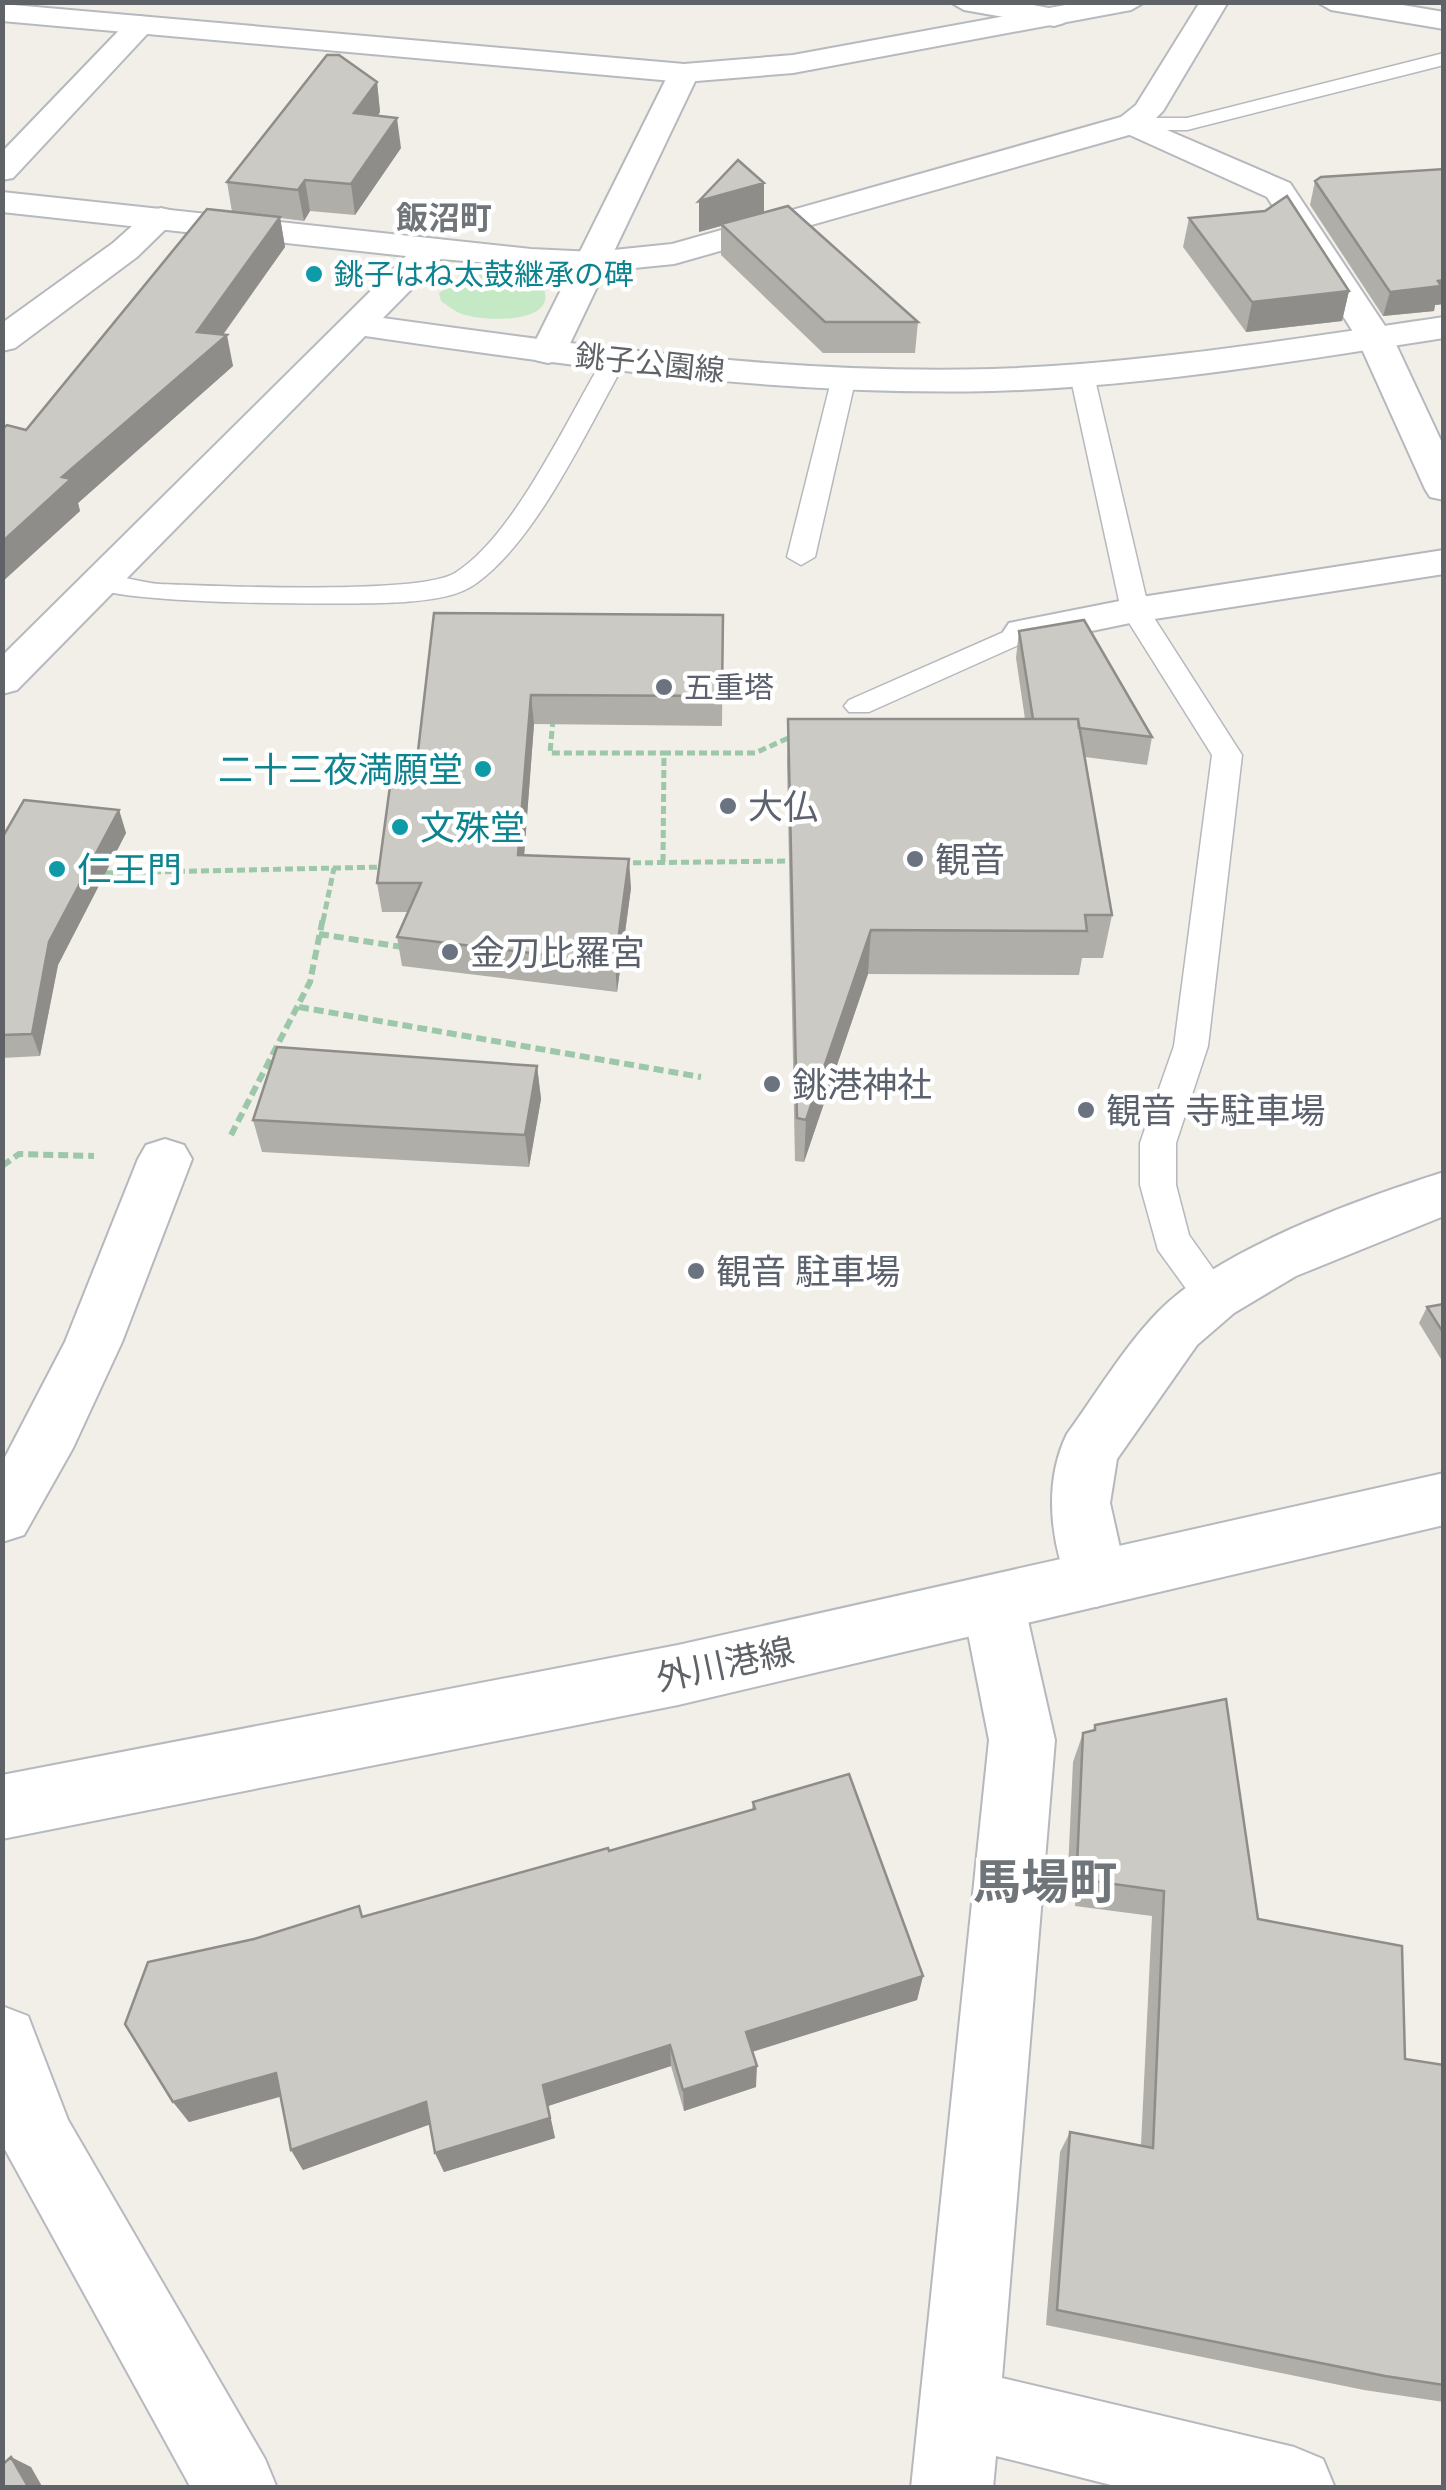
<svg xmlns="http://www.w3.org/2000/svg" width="1446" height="2490" font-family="Montserrat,'Noto Sans JP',sans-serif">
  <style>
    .green { fill: #c5e8c5 }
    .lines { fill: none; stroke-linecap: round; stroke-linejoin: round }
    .lane-casing { stroke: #b5b8bc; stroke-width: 3 }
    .street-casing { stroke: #b5b8bc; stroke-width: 4 }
    .secondary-casing { stroke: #b6babf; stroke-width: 4 }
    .path-far1 { stroke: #9cc7a9; stroke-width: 5; stroke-dasharray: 8 4; stroke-linecap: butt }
    .path { stroke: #9cc7a9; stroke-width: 6; stroke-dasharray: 10 5; stroke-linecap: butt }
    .lane { fill: #fff; fill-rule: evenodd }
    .street { fill: #fff; fill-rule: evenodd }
    .secondary { fill: #fff; fill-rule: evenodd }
    .wall { fill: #afaea9 }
    .shaded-wall { fill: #8f8d8a }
    .building { fill: #cccac5; stroke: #8f8d8a; stroke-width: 2.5 }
    .culture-dot { fill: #0f9aa8; stroke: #fff; stroke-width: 4 }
    .worship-dot { fill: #6b7280; stroke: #fff; stroke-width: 4 }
    .labels { text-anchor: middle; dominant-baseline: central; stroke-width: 9; stroke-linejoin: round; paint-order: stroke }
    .far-culture-label { font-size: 30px; fill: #0d838f; stroke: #fff; text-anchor: start }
    .far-street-label { font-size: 30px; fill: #5f6368; stroke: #fff }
    .far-worship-label { font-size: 30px; fill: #5b616d; stroke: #fff; text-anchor: start }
    .far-quarter-label { font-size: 32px; font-weight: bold; fill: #70757a; stroke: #fff }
    .culture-label { font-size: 35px; fill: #0d838f; stroke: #fff; text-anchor: start }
    .worship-label { font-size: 35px; fill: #5b616d; stroke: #fff; text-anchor: start }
    .street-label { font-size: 35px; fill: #5f6368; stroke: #fff }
    .near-quarter-label { font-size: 48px; font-weight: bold; fill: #70757a; stroke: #fff }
  </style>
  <rect width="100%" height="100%" fill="#f1efe8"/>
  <!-- green -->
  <path class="green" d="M 477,274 L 540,281 C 567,325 485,322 462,314 C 454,311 448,306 441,301 L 439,293 L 461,278 Z"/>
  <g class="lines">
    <!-- lane casing -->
    <g class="lane-casing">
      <path id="lane" d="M 1444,53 L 1444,65 L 1187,130 L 1132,130 L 1122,124 L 1132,118 L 1187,118 Z
        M 614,354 L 626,361 C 588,427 539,537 478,582 C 459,597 429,600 405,602 C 365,605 105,606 88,584 C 93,578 91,577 100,576 C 119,574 141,583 160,584 C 213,586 420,595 455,573 C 514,536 566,421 602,361 Z
        M 1082,368 L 1094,375 L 1149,610 L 1242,755 L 1208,1046 L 1176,1143 L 1176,1185 L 1189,1235 L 1233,1297 L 1228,1308 L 1214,1312 L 1200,1308 L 1158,1250 L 1140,1185 L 1140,1143 L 1174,1046 L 1212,755 L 1121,610 L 1070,375 Z
        M 844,370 L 856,377 L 815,557 L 801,565 L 787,557 L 832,377 Z
        M 1024,623 L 1034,626 L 1038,632 L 1034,638 L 869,712 L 849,712 L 844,706 L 849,700 Z"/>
    </g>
    <!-- street casing -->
    <g class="street-casing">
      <path id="street" d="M 950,2 L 1018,2 L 1064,11 L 1068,17 L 1064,23 L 1054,26 L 964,10 Z
        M 1317,2 L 1385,2 L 1444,12 L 1444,29 L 1331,10 Z
        M 140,16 L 150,19 L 154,25 L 150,31 L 13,178 L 2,180 L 2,152 L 130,19 Z
        M 684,64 L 694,67 L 699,73 L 566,352 L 561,360 L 548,363 L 535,360 L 530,352 L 669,73 L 674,67 Z
        M 1132,115 L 1290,183 L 1393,338 L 1444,447 L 1444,500 L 1430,497 L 1425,489 L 1357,338 L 1267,197 L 1121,131 L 1117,124 L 1121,117 Z
        M 161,208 L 173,211 L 177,218 L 137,257 L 15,348 L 2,351 L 2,323 L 113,243 L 149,211 Z
        M 1444,550 L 1444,574 L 1135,622 L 1024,645 L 1009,641 L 1003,632 L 1009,623 L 1135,598 Z
        M 165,1139 L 184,1145 L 192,1159 L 122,1342 L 73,1448 L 24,1535 L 2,1542 L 2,1463 L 65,1342 L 138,1159 L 146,1145 Z
        M 1444,1172 L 1444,1216 L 1296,1276 L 1234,1313 L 1197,1345 L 1117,1459 L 1110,1503 L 1127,1579 L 1118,1599 L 1096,1607 L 1074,1599 C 1051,1548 1042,1485 1067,1434 C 1096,1394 1124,1347 1158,1312 C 1219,1249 1359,1199 1444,1172 Z
        M 993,1575 L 1015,1583 L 1024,1603 L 1055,1740 L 1002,2378 L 1294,2447 L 1323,2459 L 1335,2488 L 1123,2488 L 996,2456 L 993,2488 L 911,2488 L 989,1740 L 962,1603 L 971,1583 Z"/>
    </g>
    <!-- secondary casing -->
    <g class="secondary-casing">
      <path id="secondary" d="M 1082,2 L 1145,2 L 1131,10 L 793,73 L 684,82 L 2,21 L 2,4 L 684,64 L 793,55 Z
        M 1200,2 L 1228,2 L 1163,111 L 1143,131 L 674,264 L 594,272 L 441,259 L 383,318 C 585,346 789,375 993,369 C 1145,364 1294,339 1444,317 L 1444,338 C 1294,361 1144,387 992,391 C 781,396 572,366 365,336 L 17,690 L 2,694 L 2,656 L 406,256 L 2,212 L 2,192 L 531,249 L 594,252 L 672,244 L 1121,117 L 1136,105 Z
        M 1444,1473 L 1444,1525 L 678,1705 L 2,1839 L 2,1775 L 678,1645 Z
        M 2,2006 L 28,2016 L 68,2120 L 265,2459 L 277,2488 L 191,2488 L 2,2144 Z"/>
    </g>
    <!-- path-far1 -->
    <path class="path-far1" d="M 553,719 L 550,753 L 664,753
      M 663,862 L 664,753 L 755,753 L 795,735
      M 621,863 L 793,861
      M 105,873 L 383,867
      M 323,921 L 334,868"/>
    <!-- path -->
    <path class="path" d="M 319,934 L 402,947
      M 299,1007 L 701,1077
      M 231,1135 L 310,982 L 323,918
      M 2,1166 L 19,1154 L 94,1156"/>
    <!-- lane -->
    <use href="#lane" class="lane"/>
    <!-- street -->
    <use href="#street" class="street"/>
    <!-- secondary -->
    <use href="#secondary" class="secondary"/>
  </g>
  <!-- wall -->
  <path class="wall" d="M 377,82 L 380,112 L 378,116 L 401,148 L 355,215 L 310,211 L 304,221 L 280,218 L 285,247 L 223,335 L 233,366 L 78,503 L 80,511 L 2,582 L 2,429 L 26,430 L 232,212 L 227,182 Z
    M 1444,169 L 1444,304 L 1435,305 L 1434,311 L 1383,316 L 1310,205 L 1315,181 Z
    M 764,183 L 764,213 L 918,322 L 915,353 L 823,353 L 721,255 L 721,226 L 699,232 Z
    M 1189,218 L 1349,291 L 1342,321 L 1246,332 L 1183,247 Z
    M 434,613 L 723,615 L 722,726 L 534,724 L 524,855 L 631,888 L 617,992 L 402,966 L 397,937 L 408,912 L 382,912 L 377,883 L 414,786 Z
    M 1019,631 L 1152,737 L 1147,765 L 1085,757 L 1112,915 L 1103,958 L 1082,958 L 1079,975 L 868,974 L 804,1162 L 795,1161 L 787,763 L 788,719 L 1025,719 L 1016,658 Z
    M 119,810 L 126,833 L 58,965 L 40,1056 L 2,1058 L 2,838 Z
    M 537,1066 L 541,1099 L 529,1167 L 262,1152 L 253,1120 Z
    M 1444,1304 L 1444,1364 L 1419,1323 L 1427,1307 Z
    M 1095,1725 L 1258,1919 L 1405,2059 L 1444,2065 L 1444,2402 L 1364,2390 L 1046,2325 L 1060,2152 L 1070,2132 L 1141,2145 L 1152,1916 L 1075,1906 L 1076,1895 L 1067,1892 L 1073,1762 L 1083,1733 L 1094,1731 Z
    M 753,1802 L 923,1976 L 917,2000 L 752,2052 L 756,2087 L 684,2111 L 671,2066 L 548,2106 L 555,2138 L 444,2172 L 435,2153 L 430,2124 L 303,2170 L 291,2150 L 280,2097 L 189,2122 L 173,2102 L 364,1916 L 609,1851 L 752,1809 Z"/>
  <!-- shaded-wall -->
  <path class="shaded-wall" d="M 377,82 L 380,112 L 358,144 L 354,113 Z
    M 397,118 L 401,148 L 355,215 L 351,184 Z
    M 305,180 L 310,211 L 304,221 L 298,190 Z
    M 764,183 L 764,214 L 699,232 L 699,201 Z
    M 280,217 L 285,247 L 216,344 L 227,335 L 233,366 L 78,503 L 80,511 L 2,582 L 2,542 L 62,477 Z
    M 1444,280 L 1444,304 L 1435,305 L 1434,311 L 1383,316 L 1390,292 Z
    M 1349,291 L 1342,321 L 1246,332 L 1252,302 Z
    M 531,695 L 534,724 L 522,884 L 518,855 Z
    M 119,810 L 126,833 L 58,965 L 40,1056 L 32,1034 L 49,942 Z
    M 629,859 L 631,888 L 617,992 L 615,963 Z
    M 871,930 L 868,974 L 804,1162 L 806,1120 Z
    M 537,1066 L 541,1099 L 529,1167 L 525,1135 Z
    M 923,1976 L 917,2000 L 745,2054 L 746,2032 Z
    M 670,2045 L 671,2066 L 548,2106 L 555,2138 L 444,2172 L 435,2153 L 543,2085 Z
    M 757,2066 L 756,2087 L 684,2111 L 683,2090 Z
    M 276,2073 L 289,2094 L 189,2122 L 173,2102 Z
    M 426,2102 L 434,2123 L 303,2170 L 291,2150 Z
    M 11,2457 L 31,2467 L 43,2488 L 29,2488 Z"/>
  <!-- building -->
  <path class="building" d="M 327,55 L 339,55 L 377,82 L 354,113 L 397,118 L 351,184 L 305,180 L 298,190 L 227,182 Z
    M 738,160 L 764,183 L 699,201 Z
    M 1444,169 L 1444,280 L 1438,281 L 1441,286 L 1390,292 L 1315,181 L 1321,177 Z
    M 1287,196 L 1349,291 L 1252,302 L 1189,218 L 1265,211 Z
    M 788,206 L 918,322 L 825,322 L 721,224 Z
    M 207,209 L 280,217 L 197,332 L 227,335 L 62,477 L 71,479 L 2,542 L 2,429 L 7,425 L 26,430 Z
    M 434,613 L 723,615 L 722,696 L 531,695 L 518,855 L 629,859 L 615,963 L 397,937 L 421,883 L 377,883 L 390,786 L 414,786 Z
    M 1084,620 L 1152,737 L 1079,728 L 1078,719 L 1033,719 L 1019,631 Z
    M 788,719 L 1078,719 L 1112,915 L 1085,915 L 1087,931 L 871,930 L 806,1120 L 797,1118 Z
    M 24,800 L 119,810 L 49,942 L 32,1034 L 2,1035 L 2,838 Z
    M 277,1047 L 537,1066 L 525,1135 L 253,1120 Z
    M 1444,1304 L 1444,1334 L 1427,1307 Z
    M 1226,1699 L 1258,1919 L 1402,1946 L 1405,2059 L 1444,2065 L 1444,2385 L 1385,2376 L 1057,2310 L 1070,2132 L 1153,2148 L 1164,1891 L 1085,1880 L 1086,1868 L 1077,1866 L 1083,1733 L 1095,1730 L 1095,1725 Z
    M 849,1774 L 923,1976 L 746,2032 L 757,2066 L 683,2090 L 670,2045 L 543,2085 L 550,2118 L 435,2153 L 426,2102 L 291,2150 L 276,2073 L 173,2102 L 125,2024 L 148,1962 L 254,1939 L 359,1906 L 362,1917 L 608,1848 L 609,1851 L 755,1809 L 753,1802 Z
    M 11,2457 L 29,2488 L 2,2488 L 2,2465 Z"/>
  <!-- markers -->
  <g class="culture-dot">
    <circle cx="314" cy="274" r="10"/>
    <circle cx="483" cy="769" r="10"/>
    <circle cx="400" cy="827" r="10"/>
    <circle cx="57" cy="869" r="10"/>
  </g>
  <g class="worship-dot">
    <circle cx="664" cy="687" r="10"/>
    <circle cx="728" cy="806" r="10"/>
    <circle cx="915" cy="859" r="10"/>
    <circle cx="450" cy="952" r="10"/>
    <circle cx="772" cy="1084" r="10"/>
    <circle cx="1086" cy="1110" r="10"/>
    <circle cx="696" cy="1271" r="10"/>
  </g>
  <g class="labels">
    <!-- far-culture labels -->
    <g class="far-culture-label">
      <text x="334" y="274">銚子はね太鼓継承の碑</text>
    </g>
    <!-- far-street labels -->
    <g class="far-street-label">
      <text transform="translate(650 363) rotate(6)">銚子公園線</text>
    </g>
    <!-- far-worship labels -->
    <g class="far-worship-label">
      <text x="684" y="687">五重塔</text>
    </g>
    <!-- far-quarter labels -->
    <g class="far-quarter-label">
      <text x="444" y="217">飯沼町</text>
    </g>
    <!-- culture labels -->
    <g class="culture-label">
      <text x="463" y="769" text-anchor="end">二十三夜満願堂</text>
      <text x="420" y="827">文殊堂</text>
      <text x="77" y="869">仁王門</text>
    </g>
    <!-- worship labels -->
    <g class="worship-label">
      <text x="748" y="806">大仏</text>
      <text x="935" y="859">観音</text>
      <text x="470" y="952">金刀比羅宮</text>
      <text x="792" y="1084">銚港神社</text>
      <text x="1106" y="1110">観音 寺駐車場</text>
      <text x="716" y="1271">観音 駐車場</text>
    </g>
    <!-- street labels -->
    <g class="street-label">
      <text transform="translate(725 1664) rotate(-12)">外川港線</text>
    </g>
    <!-- near-quarter labels -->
    <g class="near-quarter-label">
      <text x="1045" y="1882">馬場町</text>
    </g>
  </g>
  <!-- border -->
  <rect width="1446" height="2490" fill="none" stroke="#5f6368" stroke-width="10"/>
</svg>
